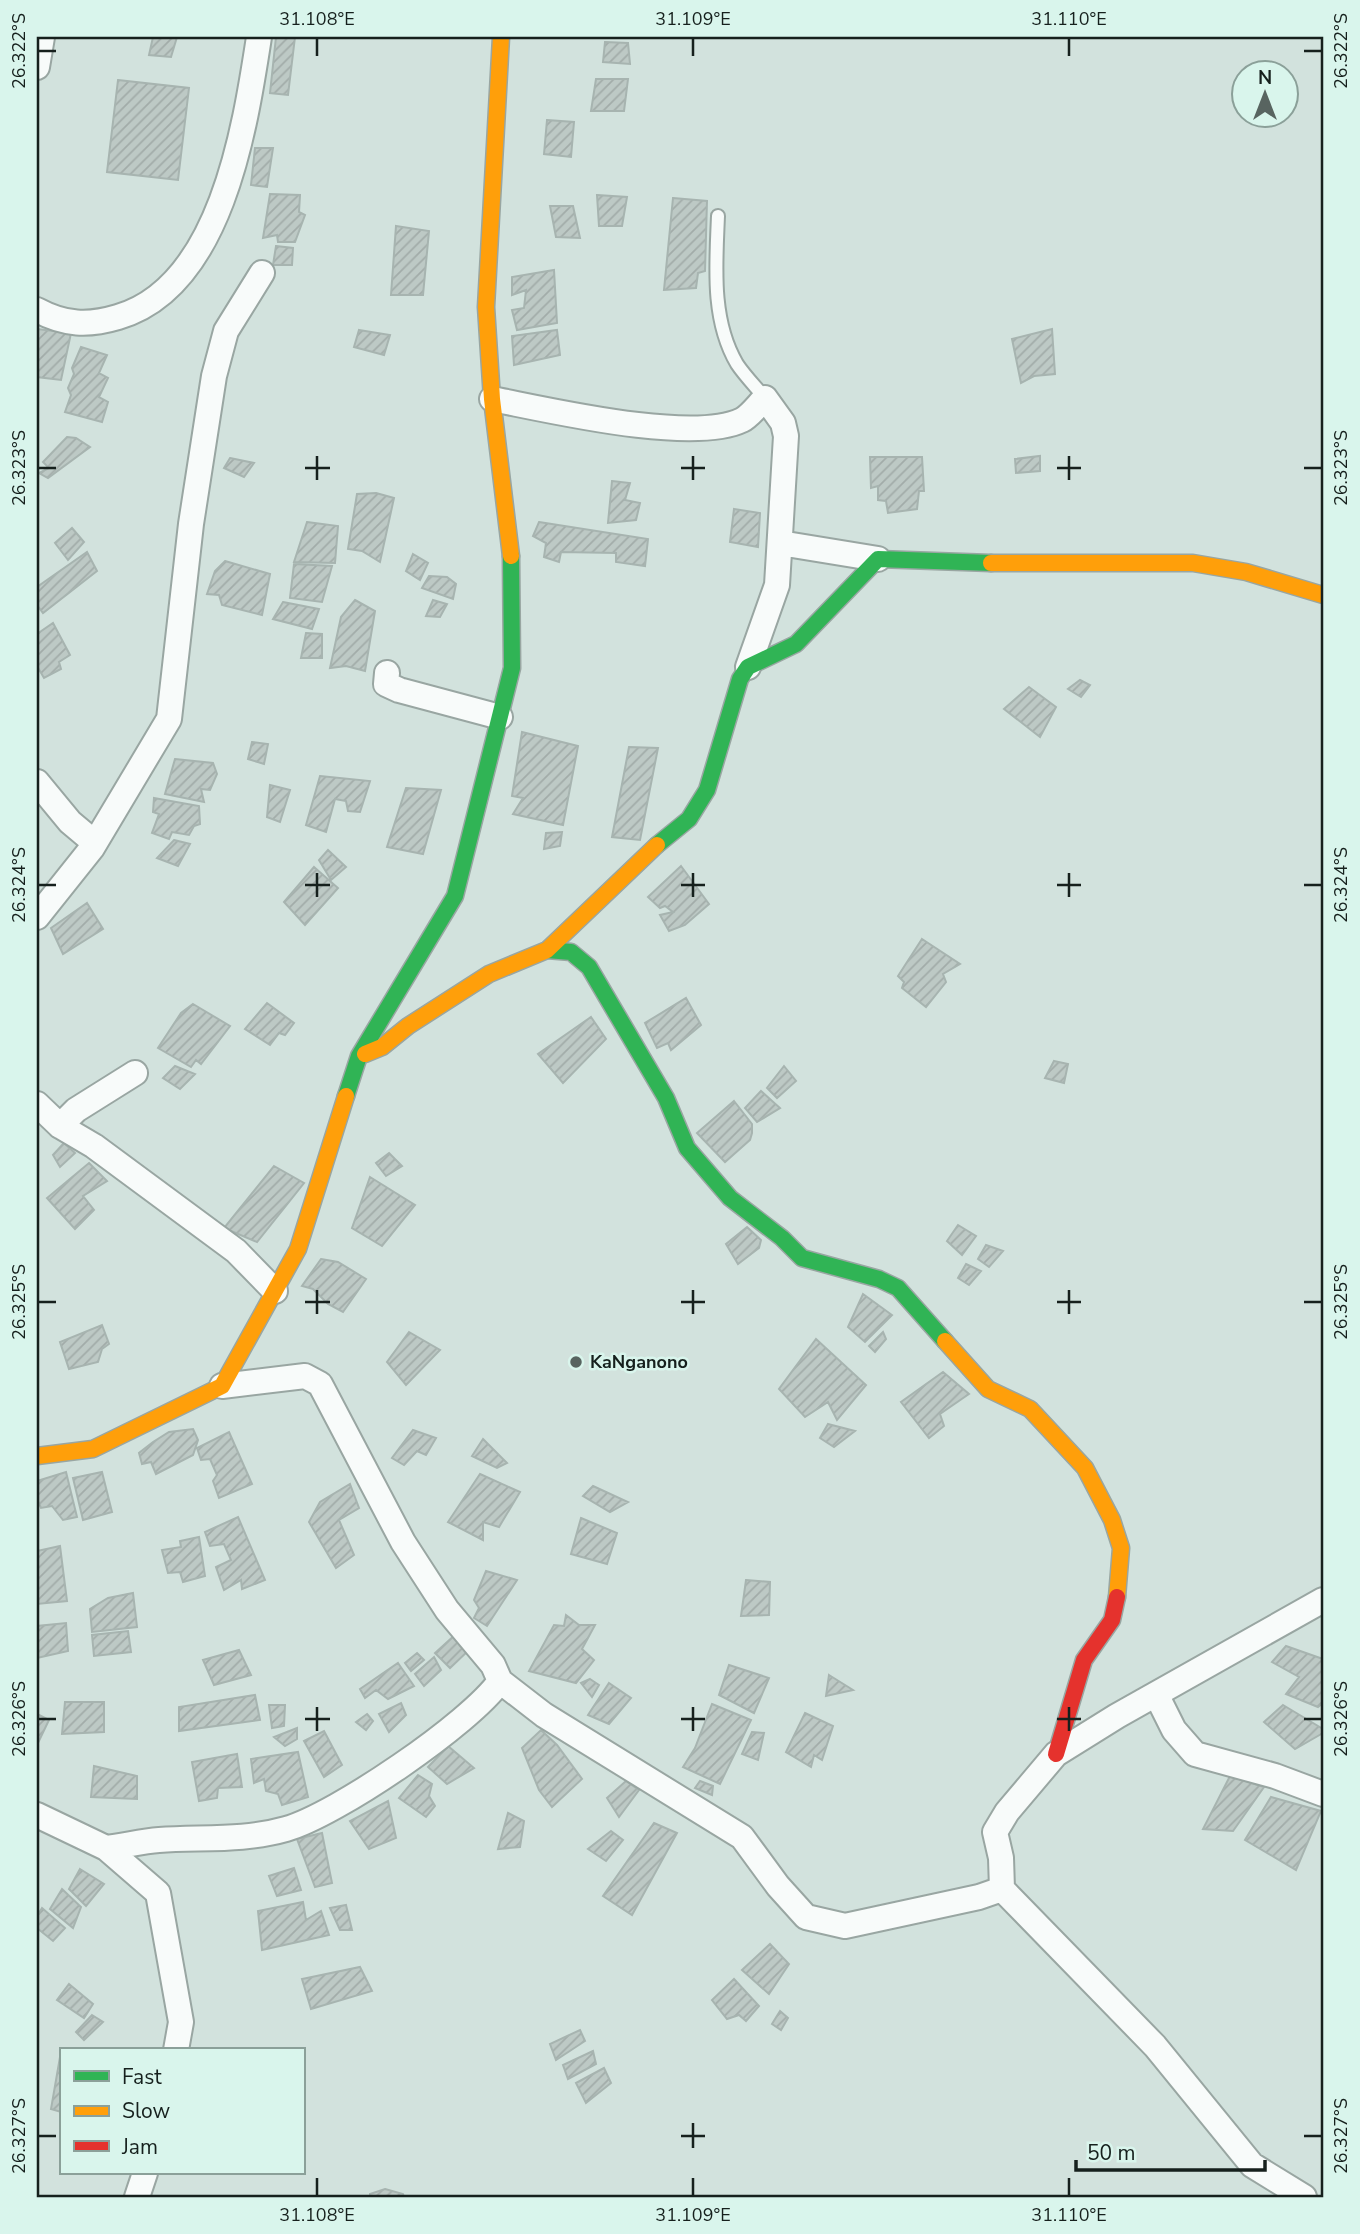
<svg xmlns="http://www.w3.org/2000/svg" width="1360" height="2234" font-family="'Nunito Sans',sans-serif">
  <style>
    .building { fill: url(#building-hatch); stroke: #a7b4b0; stroke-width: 2 }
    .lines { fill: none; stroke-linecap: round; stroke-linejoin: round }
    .lane-casing { stroke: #99a6a2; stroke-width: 16 }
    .street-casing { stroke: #99a6a2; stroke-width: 28 }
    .fast-casing { stroke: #99a6a2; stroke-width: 19 }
    .slow-casing { stroke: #99a6a2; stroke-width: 19 }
    .jam-casing { stroke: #99a6a2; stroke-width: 19 }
    .lane { stroke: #f8fbfa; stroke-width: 12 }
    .street { stroke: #f8fbfa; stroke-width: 24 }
    .fast { stroke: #30b455; stroke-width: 16 }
    .slow { stroke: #ff9f0a; stroke-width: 16 }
    .jam { stroke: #e5322d; stroke-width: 16 }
    .ticks { fill: none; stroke: #16201d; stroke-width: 2.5 }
    .poi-dot { fill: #586460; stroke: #d9f5ec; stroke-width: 2.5 }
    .labels { text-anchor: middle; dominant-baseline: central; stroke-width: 5; stroke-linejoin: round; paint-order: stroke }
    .poi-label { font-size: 18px; font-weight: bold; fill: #16201d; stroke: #d9f5ec; text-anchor: start }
    .neatline { fill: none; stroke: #16201d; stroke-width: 2.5 }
    .ticks-label { font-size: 18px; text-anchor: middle; fill: #16201d }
  </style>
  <defs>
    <pattern id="building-hatch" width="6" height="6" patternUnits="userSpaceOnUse" patternTransform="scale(1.75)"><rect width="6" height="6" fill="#bdc9c5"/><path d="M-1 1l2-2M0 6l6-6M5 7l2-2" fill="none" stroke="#a2aca9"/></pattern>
  </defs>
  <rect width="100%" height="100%" fill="#d2e2dd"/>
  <!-- building -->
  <path class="building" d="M 153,37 L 177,37 L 171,57 L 149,55 Z
    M 276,37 L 295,37 L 288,95 L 270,93 Z
    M 605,42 L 628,43 L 630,64 L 603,62 Z
    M 596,79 L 628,79 L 624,111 L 591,111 Z
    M 118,80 L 189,88 L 178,180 L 107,172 Z
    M 547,120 L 574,122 L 571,157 L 544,154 Z
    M 255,148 L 273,148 L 267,187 L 251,185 Z
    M 270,194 L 300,195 L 299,212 L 305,215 L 295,242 L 278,242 L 277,235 L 263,238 Z
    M 597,195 L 627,197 L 622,226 L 599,226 Z
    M 673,198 L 707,201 L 705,271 L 698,273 L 696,288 L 664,290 Z
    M 550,206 L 573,206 L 580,238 L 556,237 Z
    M 396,226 L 429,231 L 423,295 L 391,295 Z
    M 276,246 L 293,248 L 292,265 L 273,265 Z
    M 554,270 L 557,323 L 517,330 L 512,310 L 524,308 L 526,290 L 512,295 L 512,277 Z
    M 37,329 L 71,333 L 61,380 L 37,377 Z
    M 1052,329 L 1055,374 L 1034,376 L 1021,383 L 1012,339 Z
    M 359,330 L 390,335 L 384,355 L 354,347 Z
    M 557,330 L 560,355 L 514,365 L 512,336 Z
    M 81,347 L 107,355 L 99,373 L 108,378 L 99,397 L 108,402 L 102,422 L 65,412 L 71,395 L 68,388 L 74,374 L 72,368 Z
    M 67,437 L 76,438 L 90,447 L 48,478 L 39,473 L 49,468 L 43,462 Z
    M 1040,456 L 1040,471 L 1016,473 L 1015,459 Z
    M 870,457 L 922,457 L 924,491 L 919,491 L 917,509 L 888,513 L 886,501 L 878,500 L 878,486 L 871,488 Z
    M 230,458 L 254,463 L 244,477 L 224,468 Z
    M 612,481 L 630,483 L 625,500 L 640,503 L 636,520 L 608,523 Z
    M 376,493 L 394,498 L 380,562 L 362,551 L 348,549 L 357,494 Z
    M 734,509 L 760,513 L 758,547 L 730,542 Z
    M 307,522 L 338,526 L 335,563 L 294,562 Z
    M 539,522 L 648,539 L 645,566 L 616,562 L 616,553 L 561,552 L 559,562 L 544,557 L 546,543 L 533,536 Z
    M 72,528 L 84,542 L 68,560 L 55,543 Z
    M 87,552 L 97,571 L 43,613 L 37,605 L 37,587 Z
    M 413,554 L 428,563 L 420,580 L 406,571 Z
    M 225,561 L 270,574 L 262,615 L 222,605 L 219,595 L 207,594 L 215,571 Z
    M 294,564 L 332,566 L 322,602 L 290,598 Z
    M 429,576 L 447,577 L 456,584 L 453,599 L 422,588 Z
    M 355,600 L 375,611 L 365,671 L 346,666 L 330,668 L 341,617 Z
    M 433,600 L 447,604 L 440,617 L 426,616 Z
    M 283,602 L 319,609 L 312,629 L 273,619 Z
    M 53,623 L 70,655 L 59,662 L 61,669 L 44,678 L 37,666 L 37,634 Z
    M 306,633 L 322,634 L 322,658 L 301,658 Z
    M 1080,680 L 1090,685 L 1081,697 L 1068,689 Z
    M 1029,687 L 1056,707 L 1040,737 L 1004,709 Z
    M 522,732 L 578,746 L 563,825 L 513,814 L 523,798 L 512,796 Z
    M 252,742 L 268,744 L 264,764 L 248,759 Z
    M 629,747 L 658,748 L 640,840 L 612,837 Z
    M 175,759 L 213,763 L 217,774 L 210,790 L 201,789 L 204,802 L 165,794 Z
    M 320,776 L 370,781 L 360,812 L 348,811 L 346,801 L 335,799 L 326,832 L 306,825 Z
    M 270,785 L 290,790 L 280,822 L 267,817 Z
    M 406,788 L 441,790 L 423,854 L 387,847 Z
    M 154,798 L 199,806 L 200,824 L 194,826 L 189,835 L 172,832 L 169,839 L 152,833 L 159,814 L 153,812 Z
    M 562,832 L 560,846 L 544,849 L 546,833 Z
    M 174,840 L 190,844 L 178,866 L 157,858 Z
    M 328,850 L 346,867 L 331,880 L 319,860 Z
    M 681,866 L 709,904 L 685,925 L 669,931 L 660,915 L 673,912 L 665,906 L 660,908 L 648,897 Z
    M 314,867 L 338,888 L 305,925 L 284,902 Z
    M 87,903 L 103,929 L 63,954 L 51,928 Z
    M 922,939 L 960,964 L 943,974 L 946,982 L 926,1007 L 902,988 L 904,982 L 898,976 Z
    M 686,998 L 701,1025 L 671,1050 L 668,1043 L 657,1048 L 645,1023 Z
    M 267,1003 L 294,1023 L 285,1035 L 279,1033 L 270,1045 L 245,1029 Z
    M 193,1004 L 230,1026 L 201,1064 L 196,1060 L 191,1067 L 158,1048 L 181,1013 Z
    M 591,1017 L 606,1039 L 563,1083 L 538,1054 Z
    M 1054,1061 L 1068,1064 L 1064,1083 L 1045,1078 Z
    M 175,1066 L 195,1074 L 180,1089 L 163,1078 Z
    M 784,1066 L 796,1081 L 777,1098 L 767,1088 Z
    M 761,1091 L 780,1108 L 757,1122 L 745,1108 Z
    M 734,1101 L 752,1124 L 752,1133 L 750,1140 L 725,1162 L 697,1133 Z
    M 64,1143 L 75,1153 L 60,1167 L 53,1155 Z
    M 389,1153 L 402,1166 L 386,1176 L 376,1163 Z
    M 89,1163 L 107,1181 L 83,1196 L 94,1210 L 75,1229 L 47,1198 Z
    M 274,1166 L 304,1183 L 257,1242 L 224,1228 Z
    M 370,1177 L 415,1205 L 382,1246 L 352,1228 Z
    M 958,1225 L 976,1236 L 962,1255 L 947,1241 Z
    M 747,1227 L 761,1240 L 759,1248 L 738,1264 L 726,1244 Z
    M 986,1245 L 1003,1251 L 989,1267 L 978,1259 Z
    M 321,1259 L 338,1262 L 366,1279 L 343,1312 L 328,1304 L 313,1289 L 302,1286 Z
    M 966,1264 L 981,1271 L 969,1285 L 958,1278 Z
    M 863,1294 L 892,1315 L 865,1342 L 848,1327 Z
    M 102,1325 L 109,1344 L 102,1349 L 98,1362 L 69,1369 L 60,1342 Z
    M 409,1332 L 440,1350 L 406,1385 L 387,1362 Z
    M 883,1332 L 886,1339 L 875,1352 L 869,1346 Z
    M 816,1339 L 866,1385 L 837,1420 L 828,1402 L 805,1417 L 779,1389 Z
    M 943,1372 L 969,1394 L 940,1414 L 944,1426 L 929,1438 L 901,1402 Z
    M 828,1424 L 855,1431 L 834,1447 L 820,1438 Z
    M 193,1429 L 198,1440 L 193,1455 L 156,1474 L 151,1462 L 142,1464 L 139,1453 L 153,1442 L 169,1432 Z
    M 413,1430 L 436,1438 L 426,1455 L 417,1451 L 404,1465 L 392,1458 Z
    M 229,1432 L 252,1484 L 219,1498 L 213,1481 L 217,1475 L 210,1459 L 201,1460 L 197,1448 Z
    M 483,1439 L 507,1463 L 497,1468 L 472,1456 Z
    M 66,1472 L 77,1517 L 63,1520 L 52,1506 L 41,1508 L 37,1499 L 37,1481 Z
    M 102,1472 L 112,1512 L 83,1520 L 73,1478 Z
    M 480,1474 L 520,1492 L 499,1527 L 483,1522 L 483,1540 L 448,1522 Z
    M 350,1484 L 359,1508 L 339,1520 L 354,1555 L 336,1568 L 309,1522 L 320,1502 Z
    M 593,1486 L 628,1502 L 610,1512 L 583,1496 Z
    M 238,1517 L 265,1580 L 242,1589 L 241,1580 L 224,1590 L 216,1567 L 231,1560 L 224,1544 L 210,1546 L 205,1532 Z
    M 581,1518 L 617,1533 L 607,1564 L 571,1554 Z
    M 199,1537 L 205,1576 L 183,1582 L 180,1572 L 168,1573 L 162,1550 L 181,1547 L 180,1541 Z
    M 60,1546 L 67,1601 L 37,1604 L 37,1551 Z
    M 486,1571 L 517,1580 L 487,1626 L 474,1618 L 479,1608 L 474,1600 Z
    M 746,1580 L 770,1582 L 769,1615 L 741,1616 Z
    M 133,1593 L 137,1627 L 92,1632 L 90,1609 L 108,1598 Z
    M 566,1615 L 579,1625 L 595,1625 L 582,1649 L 594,1660 L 576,1683 L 529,1671 L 554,1625 L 564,1626 Z
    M 66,1623 L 68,1651 L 37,1658 L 37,1626 Z
    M 128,1631 L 131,1652 L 94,1656 L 92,1635 Z
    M 456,1634 L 469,1650 L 450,1668 L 435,1653 Z
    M 1286,1646 L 1323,1659 L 1323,1703 L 1318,1707 L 1286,1694 L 1299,1677 L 1272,1662 Z
    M 239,1650 L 251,1675 L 214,1685 L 203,1660 Z
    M 417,1653 L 424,1660 L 411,1671 L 405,1663 Z
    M 434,1657 L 441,1670 L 424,1686 L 415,1674 Z
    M 398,1663 L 414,1686 L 388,1699 L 376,1690 L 365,1698 L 360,1689 Z
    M 729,1665 L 769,1678 L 754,1713 L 719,1695 Z
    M 829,1675 L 853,1690 L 826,1696 Z
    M 590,1679 L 599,1685 L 592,1697 L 581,1683 Z
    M 609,1683 L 631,1698 L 609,1724 L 588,1715 Z
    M 255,1695 L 260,1720 L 179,1731 L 179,1707 Z
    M 65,1702 L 104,1702 L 104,1732 L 62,1734 Z
    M 401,1703 L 406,1715 L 389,1732 L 379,1714 Z
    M 712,1704 L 751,1720 L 720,1784 L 683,1767 L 695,1748 Z
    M 269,1705 L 285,1705 L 284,1726 L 272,1728 Z
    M 1283,1705 L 1323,1729 L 1323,1733 L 1295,1749 L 1264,1722 Z
    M 805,1713 L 833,1726 L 822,1760 L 814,1755 L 811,1767 L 786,1752 Z
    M 37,1714 L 49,1720 L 37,1745 Z
    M 367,1714 L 373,1721 L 366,1730 L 356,1722 Z
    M 297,1728 L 297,1739 L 285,1746 L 274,1737 Z
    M 541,1730 L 557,1745 L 582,1779 L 552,1807 L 539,1790 L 522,1748 Z
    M 324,1731 L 342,1765 L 324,1777 L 304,1741 Z
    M 752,1732 L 764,1733 L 758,1760 L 742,1754 Z
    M 448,1746 L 474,1768 L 447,1784 L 428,1767 Z
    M 298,1752 L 308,1797 L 282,1805 L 278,1794 L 266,1791 L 264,1779 L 254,1783 L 251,1759 Z
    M 237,1754 L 242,1787 L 218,1788 L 217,1798 L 199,1801 L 192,1762 Z
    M 94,1766 L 137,1776 L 137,1799 L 91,1797 Z
    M 418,1775 L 432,1784 L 429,1796 L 435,1806 L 426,1817 L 399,1798 Z
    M 1230,1776 L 1264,1787 L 1233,1831 L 1203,1829 Z
    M 626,1781 L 639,1790 L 619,1817 L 607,1798 Z
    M 700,1781 L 713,1786 L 712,1795 L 695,1788 Z
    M 1271,1797 L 1321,1811 L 1296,1870 L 1245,1840 Z
    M 388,1801 L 396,1838 L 369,1849 L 350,1821 Z
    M 508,1813 L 524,1821 L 520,1847 L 498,1849 Z
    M 654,1823 L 677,1833 L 632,1915 L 603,1896 Z
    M 611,1831 L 623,1840 L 606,1861 L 588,1849 Z
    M 322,1833 L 332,1883 L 315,1887 L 297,1839 Z
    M 294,1868 L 301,1890 L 277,1896 L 269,1876 Z
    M 80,1869 L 104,1884 L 86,1906 L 69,1889 Z
    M 62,1889 L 81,1907 L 73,1928 L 50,1909 Z
    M 303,1902 L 306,1920 L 321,1911 L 329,1935 L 262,1950 L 258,1911 Z
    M 346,1905 L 352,1930 L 340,1930 L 330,1908 Z
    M 42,1908 L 65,1928 L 53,1941 L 37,1928 L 37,1916 Z
    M 770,1944 L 789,1964 L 769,1994 L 742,1970 Z
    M 360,1967 L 372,1991 L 311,2009 L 302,1979 Z
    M 734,1979 L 759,2006 L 746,2021 L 739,2015 L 727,2019 L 712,2000 Z
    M 69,1984 L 93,2004 L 84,2018 L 57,2000 Z
    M 780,2011 L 788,2018 L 781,2030 L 772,2024 Z
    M 92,2015 L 103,2022 L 84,2040 L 76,2032 Z
    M 580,2030 L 585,2041 L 556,2060 L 550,2044 Z
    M 593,2051 L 596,2064 L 568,2079 L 563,2065 Z
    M 60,2057 L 61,2057 L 61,2112 L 51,2109 Z
    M 604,2068 L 611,2083 L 586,2103 L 576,2083 Z
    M 385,2189 L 403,2194 L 404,2197 L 370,2197 L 370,2194 Z"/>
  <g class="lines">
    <!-- lane casing -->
    <g class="lane-casing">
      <path id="lane" d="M 718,216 C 716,265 711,320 737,364 C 745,376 756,387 765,398"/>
    </g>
    <!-- street casing -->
    <g class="street-casing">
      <path id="street" d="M 37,67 L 42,37
        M 37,310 C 65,325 88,326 118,317 C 221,287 245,128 259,37
        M 492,399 C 549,410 692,444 742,420 C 750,416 758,405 765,398 L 783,423 L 786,436 L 777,585 L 748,667
        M 780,543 L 878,559
        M 387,673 L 386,684 L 399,690 L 500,717
        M 37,782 L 70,822 L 95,843
        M 37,917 L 92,848 L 169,719 L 191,524 L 214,376 L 226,331 L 262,273
        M 37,1104 L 60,1126 L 94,1146 L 236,1251 L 275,1291
        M 60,1126 L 76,1110 L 135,1073
        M 500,1681 L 544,1715 L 742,1837 L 778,1886 L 806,1917 L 845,1926 L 979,1897 L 1002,1889
        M 1156,1694 L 1174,1730 L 1195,1754 L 1275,1776 L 1323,1794
        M 37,1815 L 106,1848 L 158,1893 L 181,2022 L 176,2050
        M 106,1848 C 124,1846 142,1841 159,1840 C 202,1837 244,1841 286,1829 C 336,1815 471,1723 500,1681 L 493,1665 L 447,1610 L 403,1542 L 320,1384 L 305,1376 L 222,1386
        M 137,2197 L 145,2173
        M 1304,2197 L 1252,2165 L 1155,2046 L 1002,1889 L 1001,1858 L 995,1832 L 1007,1812 L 1056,1754 L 1117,1716 L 1323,1600"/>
    </g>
    <!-- fast casing -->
    <g class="fast-casing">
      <path id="fast" d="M 657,845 L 689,819 L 707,790 L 740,679 L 748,667 L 796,644 L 878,559 L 991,563
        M 547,950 L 571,952 L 589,967 L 666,1098 L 687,1148 L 730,1198 L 782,1238 L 802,1258 L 879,1279 L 898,1288 L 945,1341
        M 346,1096 L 359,1056 L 455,896 L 512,668 L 511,556"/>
    </g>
    <!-- slow casing -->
    <g class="slow-casing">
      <path id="slow" d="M 501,37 L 486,307 L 492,399 L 511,556
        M 991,563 L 1193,563 L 1246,572 L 1323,595
        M 365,1054 L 382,1047 L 408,1026 L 489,974 L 547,950 L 657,845
        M 945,1341 L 988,1389 L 1030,1409 L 1085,1468 L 1112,1520 L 1121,1548 L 1117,1597
        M 37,1456 L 93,1449 L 222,1386 L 298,1249 L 346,1096"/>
    </g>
    <!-- jam casing -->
    <g class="jam-casing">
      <path id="jam" d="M 1056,1754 L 1084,1660 L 1112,1620 L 1117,1597"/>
    </g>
    <!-- lane -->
    <use href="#lane" class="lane"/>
    <!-- street -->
    <use href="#street" class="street"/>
    <!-- fast -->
    <use href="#fast" class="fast"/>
    <!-- slow -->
    <use href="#slow" class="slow"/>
    <!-- jam -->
    <use href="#jam" class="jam"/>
  </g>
  <!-- ticks -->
  <path class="ticks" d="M 317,38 L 317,56M 693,38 L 693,56M 1069,38 L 1069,56M 38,51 L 56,51M 1304,51 L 1322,51M 317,456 L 317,480M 693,456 L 693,480M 1069,456 L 1069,480M 38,468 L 56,468M 305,468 L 330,468M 681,468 L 705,468M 1057,468 L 1081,468M 1304,468 L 1322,468M 317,873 L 317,897M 693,873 L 693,897M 1069,873 L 1069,897M 38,885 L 56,885M 305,885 L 330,885M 681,885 L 705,885M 1057,885 L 1081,885M 1304,885 L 1322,885M 317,1290 L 317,1314M 693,1290 L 693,1314M 1069,1290 L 1069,1314M 38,1302 L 56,1302M 305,1302 L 330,1302M 681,1302 L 705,1302M 1057,1302 L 1081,1302M 1304,1302 L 1322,1302M 317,1707 L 317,1731M 693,1707 L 693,1731M 1069,1707 L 1069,1731M 38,1719 L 56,1719M 305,1719 L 330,1719M 681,1719 L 705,1719M 1057,1719 L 1081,1719M 1304,1719 L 1322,1719M 693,2123 L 693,2148M 38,2136 L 56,2136M 681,2136 L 705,2136M 1304,2136 L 1322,2136M 317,2178 L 317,2196M 693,2178 L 693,2196M 1069,2178 L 1069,2196"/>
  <!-- markers -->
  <circle class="poi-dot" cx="576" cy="1362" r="7"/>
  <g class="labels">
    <!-- poi labels -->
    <g class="poi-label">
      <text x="590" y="1362">KaNganono</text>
    </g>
  </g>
  <!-- border -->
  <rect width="1360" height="2234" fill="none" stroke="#d9f5ec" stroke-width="77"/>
  <!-- legend -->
  <rect x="60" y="2048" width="245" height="126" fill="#d9f5ec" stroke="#8ba099" stroke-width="2"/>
  <rect x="74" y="2071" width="35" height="10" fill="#30b455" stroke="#8ba099" stroke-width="2"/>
  <text x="122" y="2084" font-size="21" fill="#16201d">Fast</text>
  <rect x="74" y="2106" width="35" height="10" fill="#ff9f0a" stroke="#8ba099" stroke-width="2"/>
  <text x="122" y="2118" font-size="21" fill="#16201d">Slow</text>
  <rect x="74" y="2141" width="35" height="10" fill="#e5322d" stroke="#8ba099" stroke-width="2"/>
  <text x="122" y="2154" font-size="21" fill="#16201d">Jam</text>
  <!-- north arrow -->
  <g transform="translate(1265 94)"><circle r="33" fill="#d9f5ec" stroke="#8ba099" stroke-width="2"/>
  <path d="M0-5L12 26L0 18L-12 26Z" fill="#586460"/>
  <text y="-10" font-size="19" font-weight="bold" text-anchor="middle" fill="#16201d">N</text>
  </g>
  <!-- scale -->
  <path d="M1076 2160v10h189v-10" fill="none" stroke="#16201d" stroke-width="3.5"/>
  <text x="1087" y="2160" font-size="21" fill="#16201d" stroke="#d9f5ec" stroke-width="5" paint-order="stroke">50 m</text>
  <rect x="38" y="38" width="1284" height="2158" class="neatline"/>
  <g class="ticks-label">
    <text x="317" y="25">31.108°E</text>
    <text x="693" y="25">31.109°E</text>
    <text x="1069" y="25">31.110°E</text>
    <text transform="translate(19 51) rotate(-90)" y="6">26.322°S</text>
    <text transform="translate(1341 51) rotate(-90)" y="6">26.322°S</text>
    <text transform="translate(19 468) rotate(-90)" y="6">26.323°S</text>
    <text transform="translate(1341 468) rotate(-90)" y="6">26.323°S</text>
    <text transform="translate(19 885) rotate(-90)" y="6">26.324°S</text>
    <text transform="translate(1341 885) rotate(-90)" y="6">26.324°S</text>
    <text transform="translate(19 1302) rotate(-90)" y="6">26.325°S</text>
    <text transform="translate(1341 1302) rotate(-90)" y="6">26.325°S</text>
    <text transform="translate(19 1719) rotate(-90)" y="6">26.326°S</text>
    <text transform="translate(1341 1719) rotate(-90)" y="6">26.326°S</text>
    <text transform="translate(19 2136) rotate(-90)" y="6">26.327°S</text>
    <text transform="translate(1341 2136) rotate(-90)" y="6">26.327°S</text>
    <text x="317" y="2221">31.108°E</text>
    <text x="693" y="2221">31.109°E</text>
    <text x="1069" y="2221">31.110°E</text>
  </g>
</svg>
